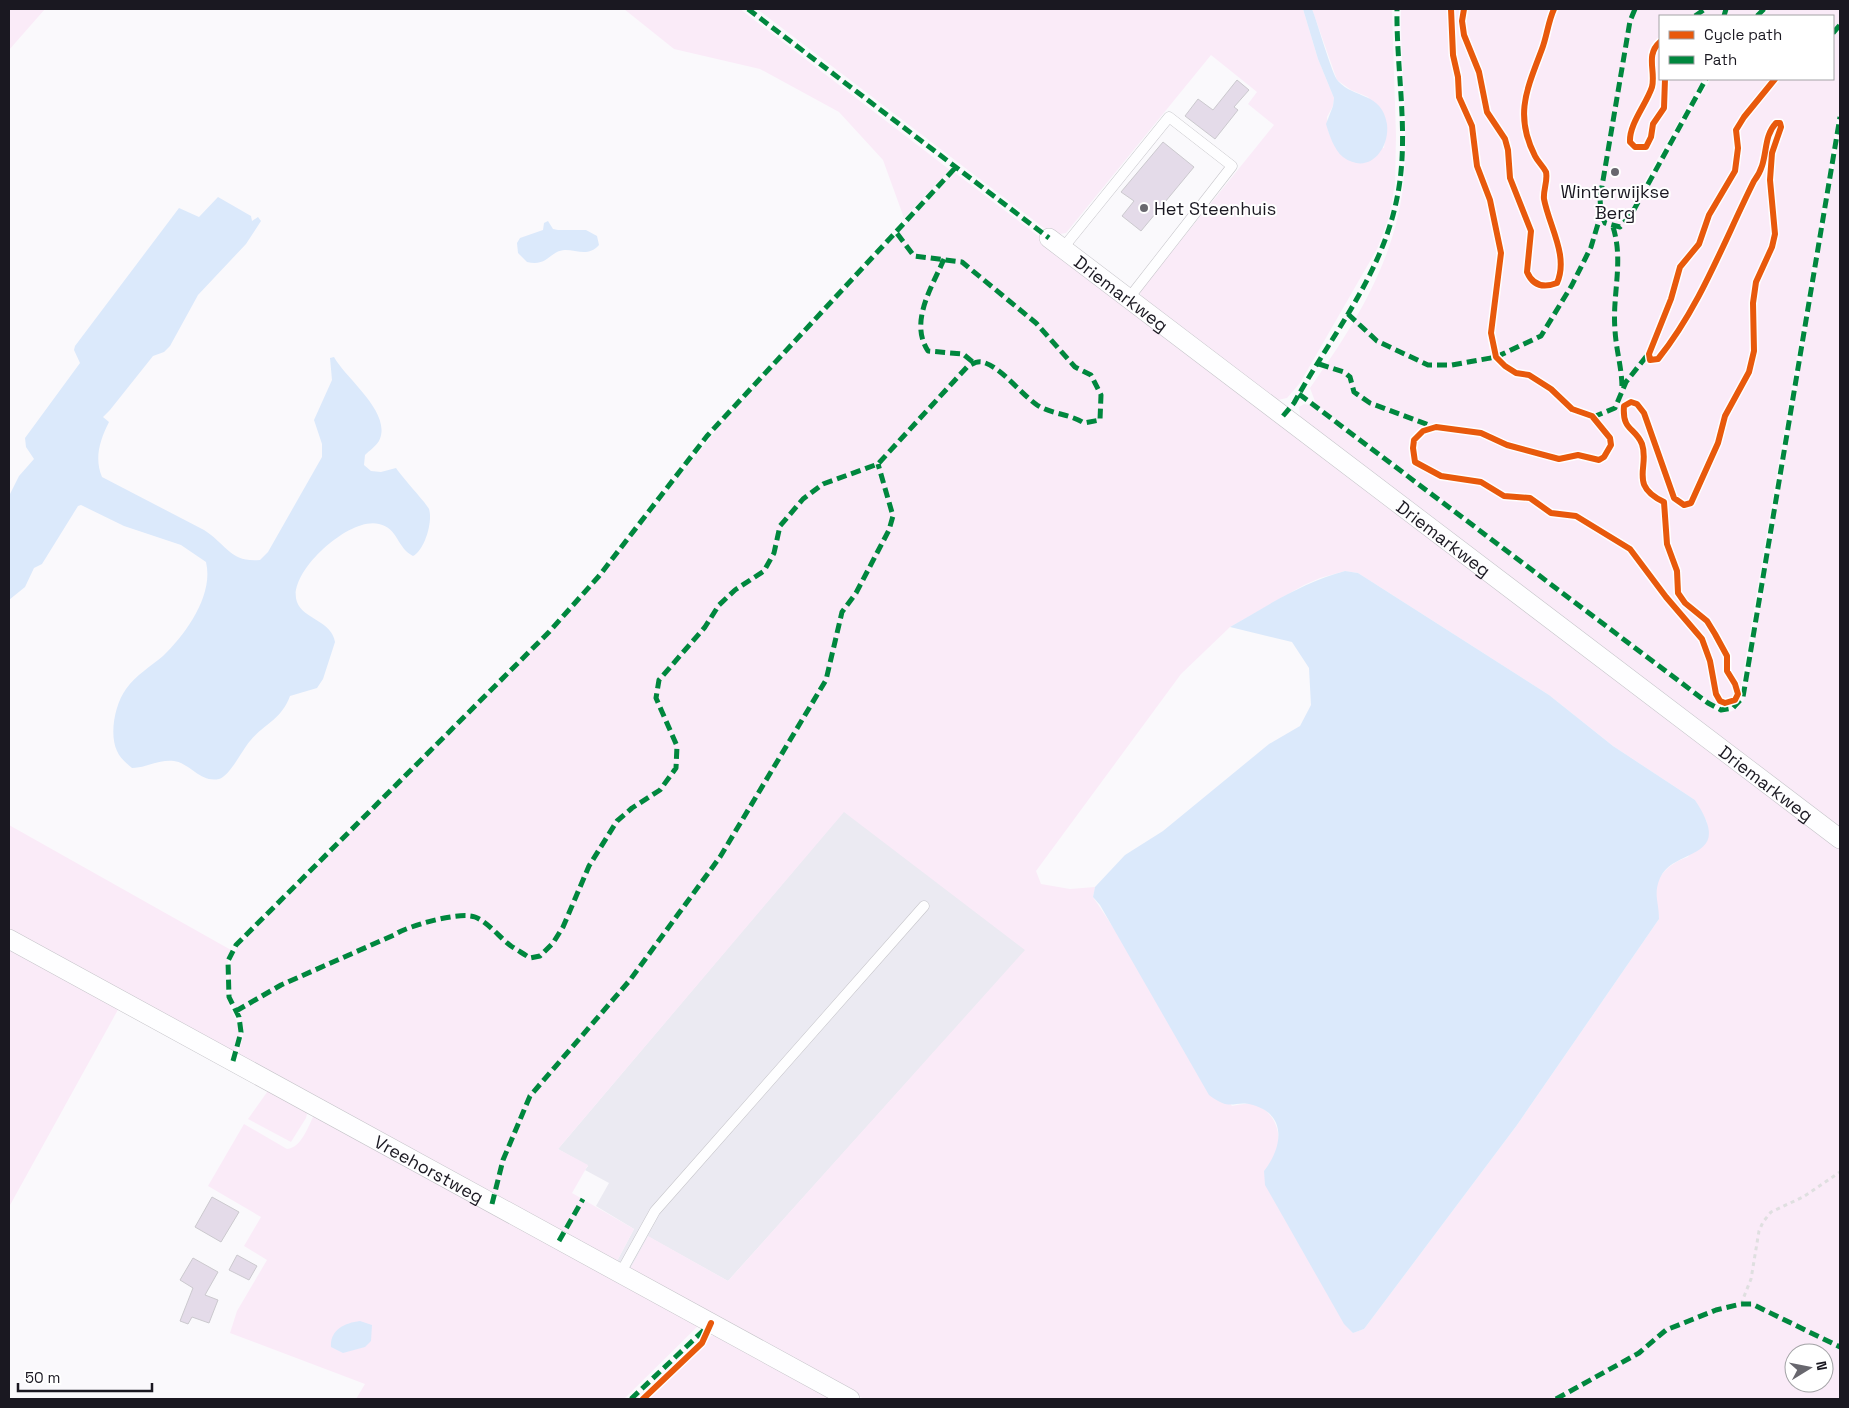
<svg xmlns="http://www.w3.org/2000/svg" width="1849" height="1408" font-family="'Space Grotesk',sans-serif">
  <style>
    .built { fill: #ebeaf2 }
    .green { fill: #faebf8; fill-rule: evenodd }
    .water { fill: #dbe9fb }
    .building { fill: #e4dbe9; stroke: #cbc9ce }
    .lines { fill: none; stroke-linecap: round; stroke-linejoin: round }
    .service-casing { stroke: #c5c4c9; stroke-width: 11 }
    .minor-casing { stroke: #c5c4c9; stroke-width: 20 }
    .path { stroke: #dfdfe0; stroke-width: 3; stroke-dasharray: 4 4; stroke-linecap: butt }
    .service { stroke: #fefeff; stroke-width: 10 }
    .minor { stroke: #fefeff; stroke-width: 19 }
    .quiet { stroke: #00873e; stroke-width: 5; stroke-dasharray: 10 5; stroke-linecap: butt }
    .cycleway-casing { stroke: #fff; stroke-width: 9 }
    .cycleway { stroke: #e8590c; stroke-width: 6 }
    .poi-dot { fill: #68676e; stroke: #fff; stroke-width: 2 }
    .labels { text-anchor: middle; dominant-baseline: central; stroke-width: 4; stroke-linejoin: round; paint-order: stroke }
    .poi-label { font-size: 18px; fill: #1a1821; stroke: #fff }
    .street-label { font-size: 18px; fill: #1a1821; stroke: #fff }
  </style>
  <rect width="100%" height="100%" fill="#faf9fc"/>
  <!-- built -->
  <path class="built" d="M 844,811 L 1026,950 L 728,1281 L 649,1237 L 629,1271 L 616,1263 L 634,1229 L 596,1206 L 609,1183 L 585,1170 L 588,1166 L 558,1149 Z"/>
  <!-- green -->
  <path class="green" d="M 9,9 L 45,9 L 9,50 Z
    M 624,9 L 740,9 L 950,170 L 904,218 L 883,160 L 839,112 L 760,69 L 674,49 Z
    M 757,9 L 1303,9 L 1318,59 L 1334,98 L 1333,106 L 1327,117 L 1328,131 L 1333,142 L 1384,148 L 1387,125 L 1368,97 L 1351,90 L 1337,80 L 1312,9 L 1392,9 L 1396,136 L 1395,184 L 1389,217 L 1377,249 L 1300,383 L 1287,398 L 1273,401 L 1141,298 L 1140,291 L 1274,125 L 1248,104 L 1257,92 L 1211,55 L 1066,233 L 1053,235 Z
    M 1401,9 L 1759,9 L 1753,16 L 1660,16 L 1660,79 L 1703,79 L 1646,179 L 1633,207 L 1622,220 L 1627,225 L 1677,133 L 1711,79 L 1833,79 L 1833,16 L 1762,16 L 1769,9 L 1840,9 L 1840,109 L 1837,119 L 1740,691 L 1734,704 L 1724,707 L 1716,706 L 1316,404 L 1310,388 C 1353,327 1394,263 1403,187 C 1410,128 1400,68 1401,9 Z
    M 1840,130 L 1840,833 L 1301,422 L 1299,407 L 1304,404 L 1310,405 L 1712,709 C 1726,717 1739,711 1745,697 Z
    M 954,172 L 1840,845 L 1840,1399 L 864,1399 L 629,1271 L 648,1236 L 728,1281 L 1025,950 L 844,812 L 558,1149 L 588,1165 L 572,1193 L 634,1229 L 616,1263 L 238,1055 C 240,1046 244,1038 243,1028 C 241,1018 236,1012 232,1003 C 226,990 229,958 238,947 L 362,820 L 375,804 L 549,632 L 599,576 L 727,417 ZM 1345,571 L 1358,573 L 1549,695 L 1613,746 L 1695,800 L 1707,822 L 1688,857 C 1672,862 1657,874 1655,892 C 1654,899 1659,911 1659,919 L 1517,1125 L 1364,1329 L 1353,1333 L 1264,1171 C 1267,1167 1272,1163 1274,1158 C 1285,1139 1276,1109 1252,1104 C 1246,1103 1238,1105 1232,1106 L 1093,897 L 1095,887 L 1070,889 L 1041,884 L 1036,871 L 1181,674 L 1230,627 L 1304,585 L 1320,578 ZM 1794,1353 L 1824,1353 L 1824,1383 L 1794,1383 Z
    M 9,825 L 231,950 C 226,961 225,988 228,1001 C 233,1019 249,1033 234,1053 L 9,931 Z
    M 9,945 L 120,1006 L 9,1207 Z
    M 270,1088 L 308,1109 L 306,1118 L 291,1142 L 248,1119 Z
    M 315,1113 L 700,1324 L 624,1399 L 356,1399 L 365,1384 L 230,1333 L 237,1311 L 267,1260 L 244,1246 L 261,1217 L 208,1186 L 244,1124 L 287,1149 C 302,1148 309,1124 315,1113 Z
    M 717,1334 L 836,1399 L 646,1399 L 711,1336 Z"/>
  <!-- water -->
  <path class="water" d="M 1303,9 L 1312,9 C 1317,21 1332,75 1338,81 C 1354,99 1382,92 1387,124 C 1390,149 1369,176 1343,157 C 1334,150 1329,134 1326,124 L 1333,106 L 1334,98 L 1318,59 Z
    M 218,197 L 251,216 L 252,221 L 258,217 L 261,221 L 246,244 L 198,295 L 170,346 L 164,352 L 153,356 L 110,410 L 103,417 L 109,422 C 100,440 94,458 102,477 L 204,530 C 226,544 231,563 260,560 L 268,552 L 322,457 L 322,444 L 314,420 L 332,380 L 330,358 L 334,357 C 346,379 393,413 379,441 C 376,446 369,451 365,455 L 364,465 L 371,471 L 381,472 L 396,468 C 401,476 427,504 429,509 C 433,521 425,550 413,556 C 397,548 398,528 379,524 C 349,516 286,574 297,602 C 303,619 332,621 335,642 L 323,679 L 317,688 L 290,696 C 281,720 265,723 250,741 C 242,750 230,776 219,779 C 200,783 190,763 174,761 C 159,759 146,768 132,768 C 126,763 120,758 117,751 C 109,734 115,704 126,689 C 136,675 150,667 163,656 C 186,634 214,595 206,562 L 181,545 L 124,526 L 81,505 L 78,506 L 42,564 L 34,568 L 25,587 L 9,600 L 9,496 L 19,476 L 34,459 L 26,447 L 25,438 L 80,363 L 74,350 L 75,346 L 179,208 L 199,217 Z
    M 548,221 L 553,229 L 558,230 L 586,230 L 597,236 L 599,245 C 588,257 578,250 565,250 C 549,251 548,267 527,262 L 518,253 L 517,243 L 520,238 L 543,230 L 544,223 Z
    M 1345,571 L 1358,573 L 1549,695 L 1613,746 L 1695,800 C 1736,862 1675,846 1660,878 C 1653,894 1659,902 1659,919 L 1517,1125 L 1364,1329 L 1353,1333 L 1344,1324 L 1265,1185 L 1264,1171 C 1282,1148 1288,1115 1253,1105 C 1233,1099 1233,1113 1209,1095 L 1100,905 L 1093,897 L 1095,887 L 1125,855 L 1163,831 L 1269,744 L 1300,726 L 1311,705 L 1309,668 L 1292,642 L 1230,627 C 1267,606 1303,582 1345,571 Z
    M 360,1321 L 372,1325 L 371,1341 L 365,1347 L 343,1353 L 331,1347 C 330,1330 344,1323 360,1321 Z"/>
  <!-- building -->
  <path class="building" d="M 1237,80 L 1249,90 L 1234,107 L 1238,110 L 1215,139 L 1185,116 L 1198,99 L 1213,110 Z
    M 1163,142 L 1194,167 L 1141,231 L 1122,216 L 1134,201 L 1121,192 Z
    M 212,1197 L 239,1212 L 221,1242 L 195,1227 Z
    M 237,1255 L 257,1266 L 249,1280 L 229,1270 Z
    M 193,1258 L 218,1272 L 205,1295 L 218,1300 L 209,1323 L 192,1317 L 188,1324 L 180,1321 L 193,1288 L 180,1280 Z"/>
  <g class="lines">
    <!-- service casing -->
    <g class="service-casing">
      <path id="service" d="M 1063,248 L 1169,117 L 1232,166 L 1129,298
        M 620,1274 L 655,1211 L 924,906"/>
    </g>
    <!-- minor casing -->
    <g class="minor-casing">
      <g id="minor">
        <path id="s1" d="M 1049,238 L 1840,839"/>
        <path id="s2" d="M 9,939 L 850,1399"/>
      </g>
    </g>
    <!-- path -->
    <path class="path" d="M 1741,1304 L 1751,1279 L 1759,1231 L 1763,1222 L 1771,1212 L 1803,1197 L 1840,1172"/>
    <!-- service -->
    <use href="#service" class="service"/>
    <!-- minor -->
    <use href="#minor" class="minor"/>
    <!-- quiet -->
    <path class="quiet" d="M 748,9 L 1049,238
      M 1635,9 L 1630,21 L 1600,198 L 1601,214 L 1605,223 L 1620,227 L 1631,215 L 1706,79
      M 1695,16 L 1705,9
      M 1724,16 L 1726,9
      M 1757,16 L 1764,9
      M 1833,33 L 1840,25
      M 1613,227 C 1624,261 1612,295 1615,330 C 1616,350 1622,368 1622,388
      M 944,259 C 932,287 909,322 928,351 L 963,354 L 974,363
      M 1348,314 L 1377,341 L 1428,365 L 1452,365 L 1496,357 L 1541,336 L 1572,285 L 1591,247 L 1601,214
      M 1319,364 L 1344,372 L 1350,377 L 1354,392 L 1370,403 L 1434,427
      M 1299,394 L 1708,703 L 1721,710 L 1733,708 L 1743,697 L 1840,117
      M 1283,416 L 1294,403 C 1331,336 1382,275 1397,198 C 1410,136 1396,71 1397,9
      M 1593,417 L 1615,408 L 1626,382 L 1649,353
      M 236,1011 L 281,985 L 394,935 C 407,926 460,911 475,917 C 488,922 499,937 511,946 C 517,950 524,954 530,958 L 540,956 L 553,943 L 563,927 L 589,866 L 617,821 L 632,808 L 660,790 L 676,768 L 677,746 L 656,698 L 659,680 L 705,627 L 719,605 L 735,590 L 764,571 L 774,553 L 780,526 L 803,499 L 823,484 L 878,464 L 967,367 C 972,364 977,361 982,362 C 1000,366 1021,394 1037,405 C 1051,414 1070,414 1084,423 L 1100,420 L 1101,395 L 1091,375 L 1075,367 L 1036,323 L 962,262 L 914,256 L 896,232
      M 233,1061 L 241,1032 L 239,1017 L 229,997 L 228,961 L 236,945 L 549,632 L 599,576 L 707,436 L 956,167
      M 492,1204 L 503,1160 L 530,1096 L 630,980 L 720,857 L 826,680 L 842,612 L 856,593 L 889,530 L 893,516 L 878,464
      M 559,1241 L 583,1199
      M 631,1399 L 705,1329
      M 1556,1399 L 1639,1353 L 1666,1330 L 1716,1310 L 1741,1304 L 1752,1304 L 1840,1347"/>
    <!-- cycleway casing -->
    <g class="cycleway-casing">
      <path id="cycleway" d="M 1451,9 L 1453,55 L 1458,77 L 1459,97 L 1472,126 L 1477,166 L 1490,200 L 1501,253 L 1491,333 L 1496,357 L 1505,366 L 1516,373 L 1529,375 L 1551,389 L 1572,409 L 1592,416 L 1610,438 L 1611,445 L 1604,457 L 1599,460 L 1578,455 L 1559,459 L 1507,445 L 1481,433 L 1436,427 L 1423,431 L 1414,440 L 1413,448 L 1415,462 L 1441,476 L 1481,482 L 1504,496 L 1530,498 L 1551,513 L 1576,516 L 1630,549 L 1666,597 L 1702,639 L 1710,661 L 1716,694 L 1720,701 L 1725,703 L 1735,700 L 1738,694 L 1735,684 L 1727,671 L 1727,656 L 1715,634 L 1707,621 L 1685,603 L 1678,593 L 1677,571 L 1667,544 L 1664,502 C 1628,485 1650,467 1642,444 C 1635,427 1622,431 1624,406 L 1631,402 L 1637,404 L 1644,413 L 1674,498 L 1684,505 L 1691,503 L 1718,443 L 1725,416 L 1749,372 L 1754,351 L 1753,303 L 1756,282 L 1772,247 L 1775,234 L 1770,180 L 1772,153 L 1781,127 L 1780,123 L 1776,123 C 1761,139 1770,161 1754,181 C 1724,241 1700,307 1658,359 L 1650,360 L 1649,354 L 1671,299 L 1680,267 L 1699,244 L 1709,215 L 1735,171 L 1738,148 L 1736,130 L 1744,117 L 1775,79
        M 1464,9 L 1462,21 L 1464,35 L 1479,72 L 1487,112 L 1505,139 L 1508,150 L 1510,178 L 1531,231 L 1527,272 C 1533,286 1544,288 1557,283 C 1569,256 1549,226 1544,199 C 1543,190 1548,181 1546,172 C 1543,166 1538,162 1535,156 C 1514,115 1527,89 1542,49 C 1547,36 1548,22 1554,9
        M 1660,42 C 1645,55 1656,71 1652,87 C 1646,105 1629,124 1630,142 L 1635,147 L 1646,147 L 1651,137 L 1653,124 L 1664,108 L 1665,79
        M 643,1399 L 702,1343 L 711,1323"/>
    </g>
    <!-- cycleway -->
    <use href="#cycleway" class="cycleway"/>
  </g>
  <!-- markers -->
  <g class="poi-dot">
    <circle cx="1615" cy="172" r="5"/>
    <circle cx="1144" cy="208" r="5"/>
  </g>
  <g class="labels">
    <!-- poi labels -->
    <g class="poi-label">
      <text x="1615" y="191">Winterwijkse<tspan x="1615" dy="21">Berg</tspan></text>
      <text x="1154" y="208" text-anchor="start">Het Steenhuis</text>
    </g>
    <!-- street labels -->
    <g class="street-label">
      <text stroke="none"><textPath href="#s1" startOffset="91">Driemarkweg</textPath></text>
      <text stroke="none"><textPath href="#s1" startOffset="496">Driemarkweg</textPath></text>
      <text stroke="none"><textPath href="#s1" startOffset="901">Driemarkweg</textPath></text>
      <text stroke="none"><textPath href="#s2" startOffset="479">Vreehorstweg</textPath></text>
    </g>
  </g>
  <!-- border -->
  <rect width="1849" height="1408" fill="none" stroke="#1a1821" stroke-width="20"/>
  <!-- legend -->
  <rect x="1659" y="15" width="175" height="65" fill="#ffffff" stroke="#a3a3a6"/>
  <rect x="1669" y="31" width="25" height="8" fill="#e8590c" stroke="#a3a3a6"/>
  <text x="1704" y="40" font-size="15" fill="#1a1821">Cycle path</text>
  <rect x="1669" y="56" width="25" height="8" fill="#00873e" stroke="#a3a3a6"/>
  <text x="1704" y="65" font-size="15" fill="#1a1821">Path</text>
  <!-- north arrow -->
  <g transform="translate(1809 1368) rotate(80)"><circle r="24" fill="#ffffff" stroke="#a3a3a6"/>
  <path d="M0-4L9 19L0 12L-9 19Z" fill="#68676e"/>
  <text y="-8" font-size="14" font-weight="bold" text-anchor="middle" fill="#1a1821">N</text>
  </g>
  <!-- scale -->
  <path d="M18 1383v8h134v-8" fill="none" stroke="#1a1821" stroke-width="2.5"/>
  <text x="25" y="1383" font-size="15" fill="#1a1821" stroke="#ffffff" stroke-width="4" paint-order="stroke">50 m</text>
</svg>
